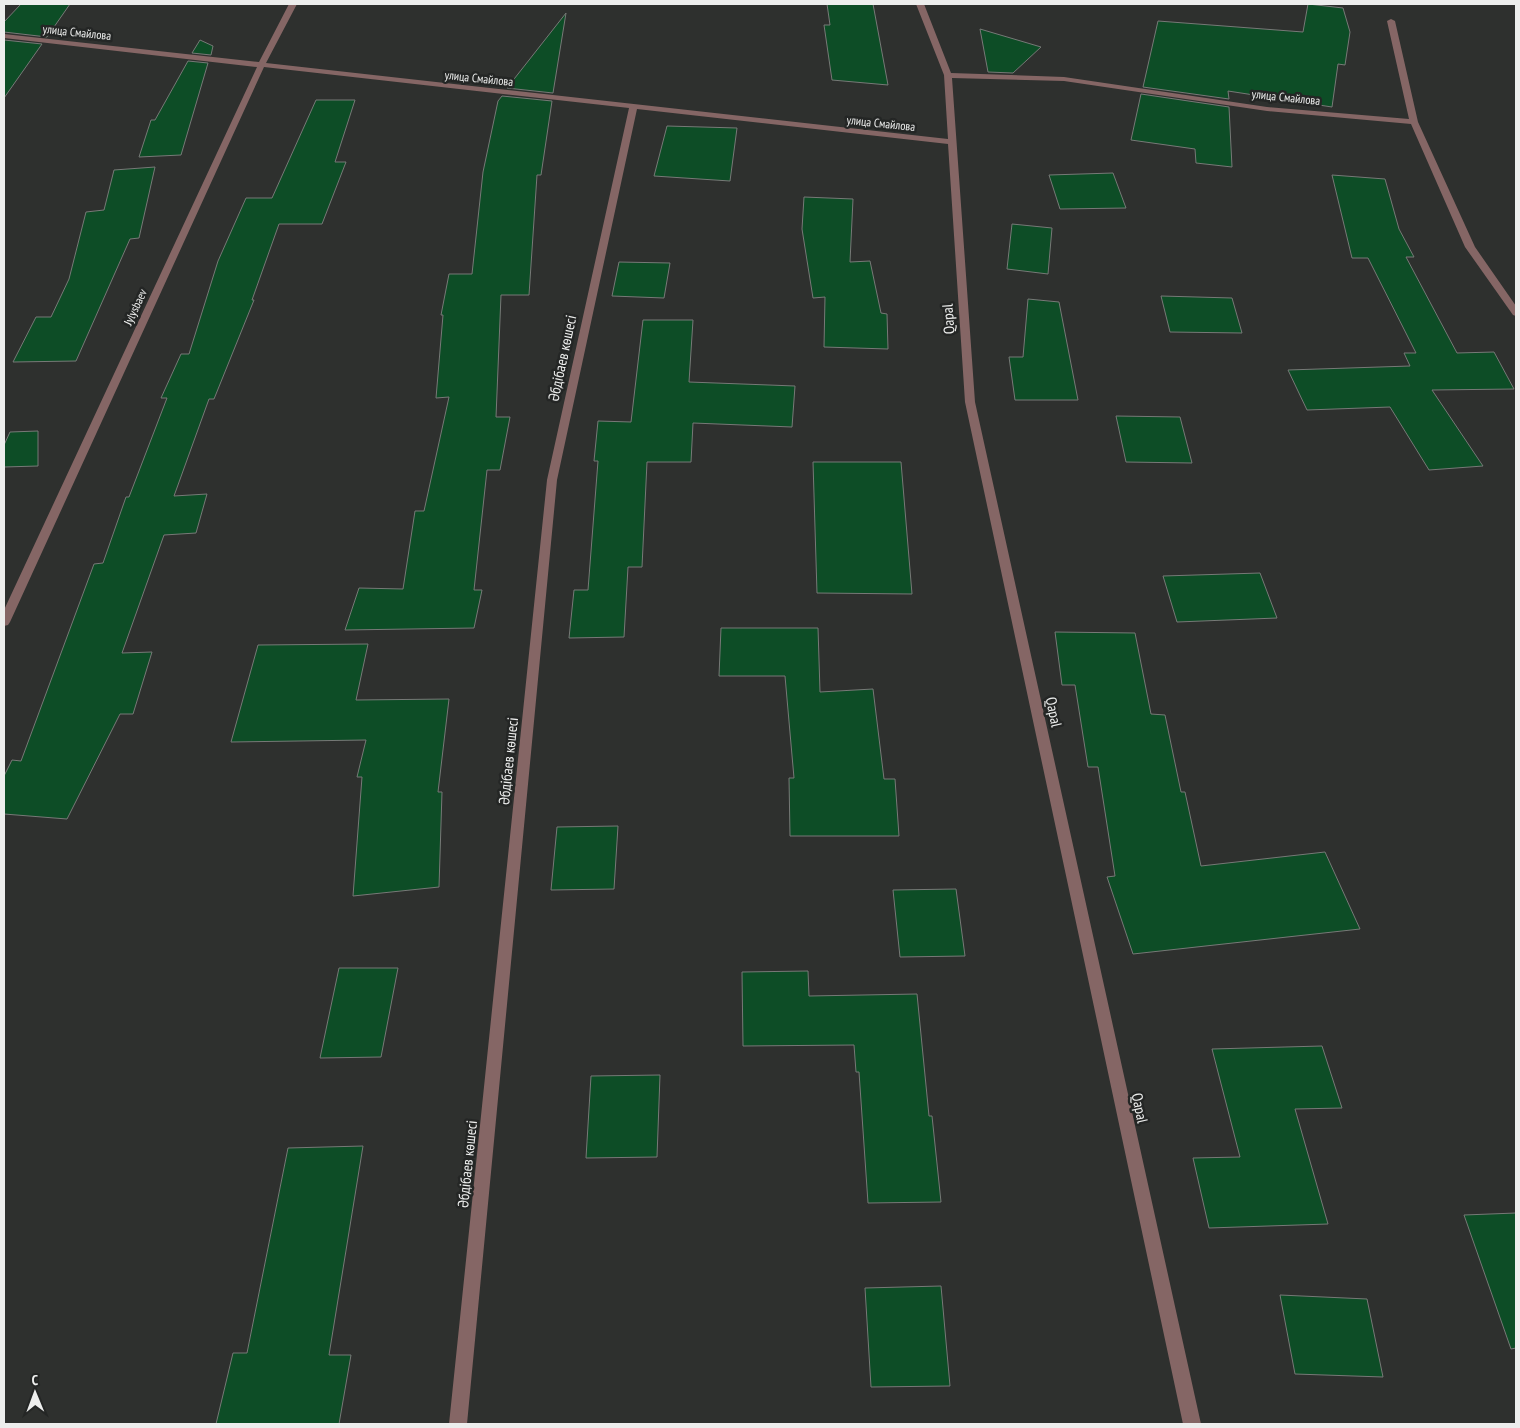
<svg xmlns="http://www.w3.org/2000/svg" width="1520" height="1428" font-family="'PT Sans Narrow',sans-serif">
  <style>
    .building { fill: #0d4d26; stroke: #777977 }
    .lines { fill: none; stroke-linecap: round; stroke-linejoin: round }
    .minor { fill: #856665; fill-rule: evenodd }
    .labels { text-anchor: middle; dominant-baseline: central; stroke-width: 5; stroke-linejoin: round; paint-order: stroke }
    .far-street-label { font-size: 12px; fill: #edeeed; stroke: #242625 }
    .street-label { font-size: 15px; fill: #edeeed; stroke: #242625 }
  </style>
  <rect width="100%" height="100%" fill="#2e302e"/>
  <!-- building -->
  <path class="building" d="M 21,4 L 70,4 L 47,37 L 4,32 L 4,22 Z
    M 827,4 L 873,4 L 888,85 L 832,80 L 824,25 L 830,25 Z
    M 1308,4 L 1343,8 L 1350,32 L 1345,65 L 1338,64 L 1332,107 L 1228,91 L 1229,99 L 1143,87 L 1158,21 L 1303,32 Z
    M 566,13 L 553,93 L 507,88 Z
    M 980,29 L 1041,47 L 1013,73 L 988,72 Z
    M 4,40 L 42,44 L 4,98 Z
    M 200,40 L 213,46 L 211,55 L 192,53 Z
    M 188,61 L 208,63 L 181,155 L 139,157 L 151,120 L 155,120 Z
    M 1141,94 L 1229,107 L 1232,167 L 1196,163 L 1195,149 L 1131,140 Z
    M 502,96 L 552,101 L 541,175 L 537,175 L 529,295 L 501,295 L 496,417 L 510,417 L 500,470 L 487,470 L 474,590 L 482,590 L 474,628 L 345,630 L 359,588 L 403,589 L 415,511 L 424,511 L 449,397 L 436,398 L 443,315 L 441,315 L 449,274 L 472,274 L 483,172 L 498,101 Z
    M 316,100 L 355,100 L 335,162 L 346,162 L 322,224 L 279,224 L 252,300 L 254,300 L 214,399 L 209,399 L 174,496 L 207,494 L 196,533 L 164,535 L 122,653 L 152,652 L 133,714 L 120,714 L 67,819 L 4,814 L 4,776 L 12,760 L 21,761 L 94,564 L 103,563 L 126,497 L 129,497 L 167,398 L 161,398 L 181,354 L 189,354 L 218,261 L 246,198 L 272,198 Z
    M 667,126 L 737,128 L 730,181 L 654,176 Z
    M 155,167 L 139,238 L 130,239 L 76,361 L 13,362 L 36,317 L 51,317 L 69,279 L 86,212 L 104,210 L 114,170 Z
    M 1113,173 L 1126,208 L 1060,209 L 1049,175 Z
    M 1332,175 L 1385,179 L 1399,229 L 1414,257 L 1406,257 L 1457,353 L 1494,352 L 1514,389 L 1432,390 L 1483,466 L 1429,470 L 1390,407 L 1307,410 L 1288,370 L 1410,366 L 1404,353 L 1416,353 L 1368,258 L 1352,258 Z
    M 804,197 L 853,199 L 850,262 L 870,261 L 881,313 L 887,314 L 888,349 L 824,347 L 825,297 L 813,298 L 802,229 Z
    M 1012,224 L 1052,228 L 1048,274 L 1007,269 Z
    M 619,262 L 670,263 L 664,298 L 612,296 Z
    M 1161,296 L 1232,298 L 1242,333 L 1170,332 Z
    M 1028,299 L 1059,302 L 1078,400 L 1015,400 L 1009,357 L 1023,357 Z
    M 643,320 L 693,320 L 689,382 L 795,386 L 792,427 L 693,423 L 691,462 L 647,462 L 642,567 L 628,567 L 624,637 L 569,638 L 574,590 L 588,590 L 598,461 L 594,461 L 598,421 L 631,422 Z
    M 1116,416 L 1180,417 L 1192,463 L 1126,462 Z
    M 38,431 L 38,466 L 4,467 L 4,445 L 10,432 Z
    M 813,462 L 901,462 L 912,594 L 817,593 Z
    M 1260,573 L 1277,618 L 1177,622 L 1163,576 Z
    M 721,628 L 818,628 L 820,692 L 873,689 L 884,779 L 895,779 L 899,836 L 790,836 L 789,778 L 794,778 L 785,676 L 719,676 Z
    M 1055,632 L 1135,633 L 1151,714 L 1165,715 L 1181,792 L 1185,792 L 1201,866 L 1325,852 L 1360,929 L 1133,954 L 1107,877 L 1115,876 L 1098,767 L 1088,767 L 1075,685 L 1062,685 Z
    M 368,644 L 356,700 L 449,699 L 438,792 L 442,792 L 439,887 L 353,896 L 362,777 L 357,777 L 366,740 L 231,742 L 258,645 Z
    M 618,826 L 614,889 L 551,890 L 557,827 Z
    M 956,889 L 965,956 L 900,957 L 893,890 Z
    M 339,968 L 398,968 L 381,1057 L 320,1058 Z
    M 808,971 L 809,996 L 917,994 L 929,1116 L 932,1116 L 941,1202 L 868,1203 L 859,1072 L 856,1072 L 854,1045 L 743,1046 L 742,972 Z
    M 1322,1046 L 1342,1108 L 1295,1109 L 1328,1224 L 1209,1228 L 1193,1158 L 1240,1157 L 1212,1049 Z
    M 660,1075 L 657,1157 L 586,1158 L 591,1076 Z
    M 363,1146 L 329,1355 L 351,1355 L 339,1424 L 216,1424 L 233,1353 L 247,1353 L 288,1148 Z
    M 1516,1213 L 1516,1348 L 1511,1349 L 1464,1215 Z
    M 941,1286 L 950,1386 L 871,1387 L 865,1288 Z
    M 1280,1295 L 1367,1299 L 1383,1377 L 1295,1374 Z"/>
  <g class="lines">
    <!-- minor -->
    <path class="minor" d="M 289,4 L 297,4 L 266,63 L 948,139 L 944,75 L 916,4 L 924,4 L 951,73 L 1064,77 L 1267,107 L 1409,119 L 1387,21 L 1391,19 L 1395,21 L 1418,122 L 1475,247 L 1516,306 L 1516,316 L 1513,315 L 1465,247 L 1411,124 L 1267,111 L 1064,81 L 952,78 L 975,402 L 1201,1424 L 1183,1424 L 965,402 L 948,144 L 637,109 L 557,480 L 467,1424 L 449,1424 L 547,480 L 629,108 L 264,67 L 10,622 L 8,625 L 4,626 L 4,610 L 257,67 L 4,38 L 4,34 L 259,62 Z"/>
  </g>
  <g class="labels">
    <!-- far-street labels -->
    <g class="far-street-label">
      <text transform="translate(77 32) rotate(6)">улица Смайлова</text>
      <text transform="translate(479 78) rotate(6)">улица Смайлова</text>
      <text transform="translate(1286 97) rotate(6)">улица Смайлова</text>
      <text transform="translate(881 123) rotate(6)">улица Смайлова</text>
      <text transform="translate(135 307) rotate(-65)">Jylysbaev</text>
    </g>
    <!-- street labels -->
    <g class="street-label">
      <text transform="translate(948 319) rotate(-94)">Qapal</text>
      <text transform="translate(562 358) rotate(-78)">Әбдібаев көшесі</text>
      <text transform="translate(1054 712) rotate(78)">Qapal</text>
      <text transform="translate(508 761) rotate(-84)">Әбдібаев көшесі</text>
      <text transform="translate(1140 1108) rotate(78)">Qapal</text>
      <text transform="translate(467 1164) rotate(-84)">Әбдібаев көшесі</text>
    </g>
  </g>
  <!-- border -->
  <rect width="1520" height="1428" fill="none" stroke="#edeeed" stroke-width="10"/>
  <!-- north arrow -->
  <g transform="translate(35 1393) rotate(359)" stroke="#242625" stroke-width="4" paint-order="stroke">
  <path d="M0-4L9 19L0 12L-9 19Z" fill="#edeeed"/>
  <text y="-8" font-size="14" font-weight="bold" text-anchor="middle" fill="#edeeed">С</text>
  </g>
</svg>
